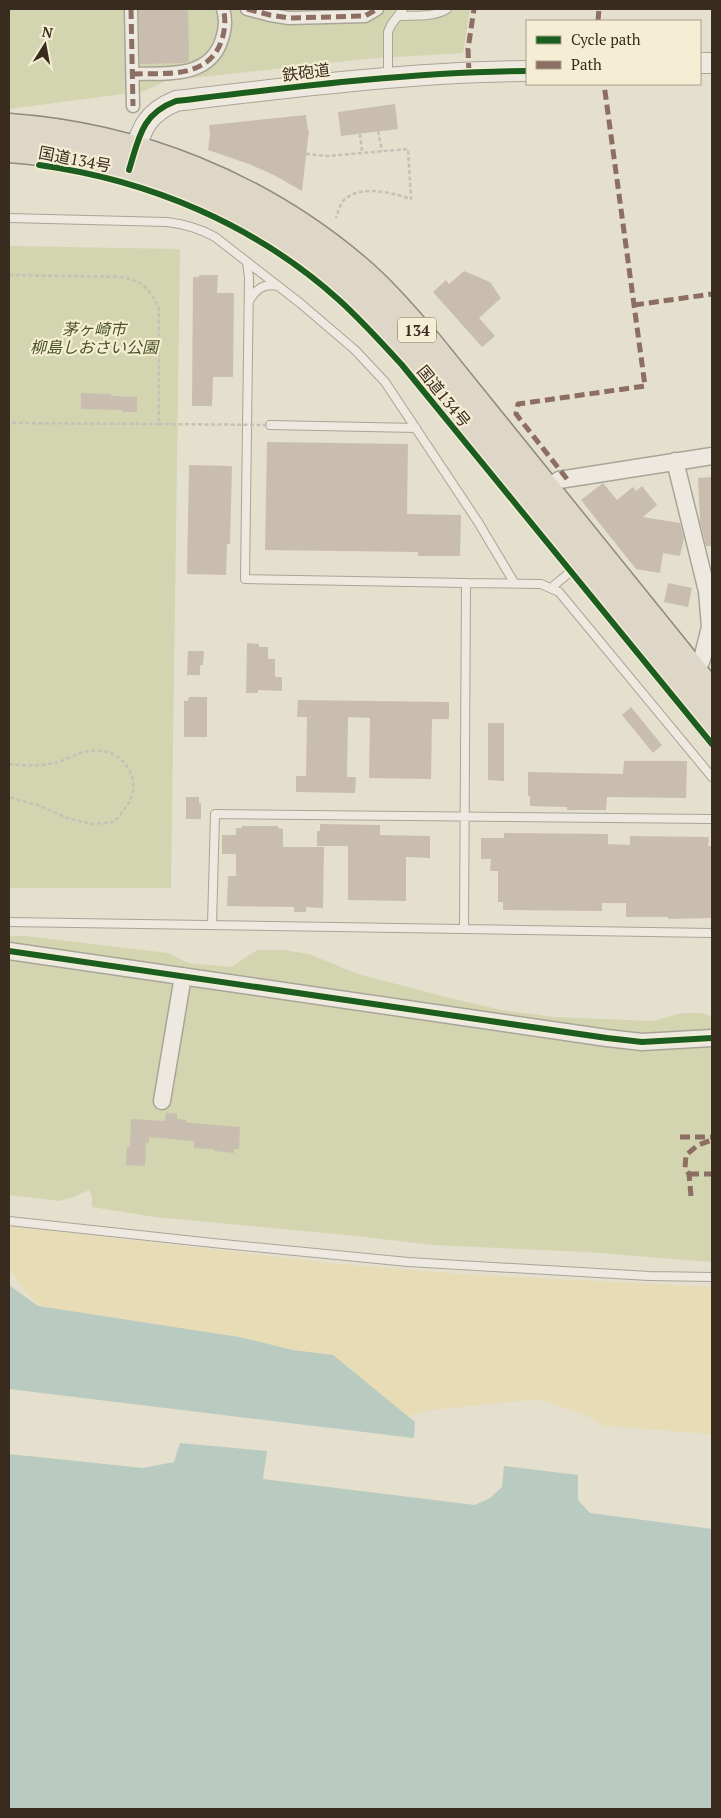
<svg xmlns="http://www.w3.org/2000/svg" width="721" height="1818" font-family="'PT Serif','Noto Sans JP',serif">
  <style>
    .green { fill: #d3d5b0 }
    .sand { fill: #e7dcb6 }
    .water { fill: #b9cac0 }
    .building { fill: #c9bdaf }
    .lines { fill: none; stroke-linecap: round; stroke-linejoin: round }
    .service-casing { stroke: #aaa497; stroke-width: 10 }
    .pedestrian-casing { stroke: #aaa497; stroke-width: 15 }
    .minor-casing { stroke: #aaa497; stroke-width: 19 }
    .tertiary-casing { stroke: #aaa497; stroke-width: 22 }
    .trunk-casing { stroke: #8f897e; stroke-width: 29 }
    .path { stroke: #c6c0b6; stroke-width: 2.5; stroke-dasharray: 4 2.5; stroke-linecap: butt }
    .service { stroke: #ede9e0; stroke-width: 8 }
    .pedestrian { stroke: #ede9e0; stroke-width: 12 }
    .minor { stroke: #ede9e0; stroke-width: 16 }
    .tertiary { stroke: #ede9e0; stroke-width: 20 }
    .trunk { stroke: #ded7c8; stroke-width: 26 }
    .path-bridge { stroke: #c6c0b6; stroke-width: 2.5; stroke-dasharray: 4 2.5; stroke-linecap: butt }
    .quiet { stroke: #8d6e63; stroke-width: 5; stroke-dasharray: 10 5; stroke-linecap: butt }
    .cycleway-casing { stroke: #f5edd4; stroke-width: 9 }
    .cycleway { stroke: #1b5e20; stroke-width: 6 }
    .labels { text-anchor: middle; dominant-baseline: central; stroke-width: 4.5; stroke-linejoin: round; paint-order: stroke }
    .shield { fill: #f5edd4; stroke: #716655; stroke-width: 1 }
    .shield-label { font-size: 15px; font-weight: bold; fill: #392c1f }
    .street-label { font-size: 16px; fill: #392c1f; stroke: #f5edd4 }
    .park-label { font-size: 16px; font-style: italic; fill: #475525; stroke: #f5edd4 }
  </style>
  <rect width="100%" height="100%" fill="#e5dfce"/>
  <!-- green -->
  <path class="green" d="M 9,9 L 470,9 L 463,53 L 364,59 L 166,81 L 145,91 L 9,109 Z
    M 9,246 L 180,249 L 171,888 L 9,888 Z
    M 9,936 L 26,936 L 168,953 L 188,963 L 231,967 L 257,950 L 284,950 L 309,954 L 358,974 L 450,998 L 501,1010 L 554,1017 L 653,1021 L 682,1013 L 700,1013 L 712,1016 L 712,1262 L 586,1252 L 433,1245 L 356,1236 L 155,1217 L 92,1207 L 92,1197 L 89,1190 L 74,1197 L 59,1201 L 9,1195 Z"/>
  <!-- sand -->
  <path class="sand" d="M 9,1226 L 340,1264 L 461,1274 L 712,1287 L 712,1434 L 604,1426 L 585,1415 L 543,1400 L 519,1401 L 432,1410 L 407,1416 L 333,1355 L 293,1350 L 239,1337 L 38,1306 L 18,1282 L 9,1267 Z"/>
  <!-- water -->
  <path class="water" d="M 9,1285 L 38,1306 L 239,1337 L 293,1350 L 333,1355 L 415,1422 L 414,1438 L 9,1389 Z
    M 180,1443 L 267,1451 L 263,1479 L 475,1505 L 490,1498 L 502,1487 L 504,1466 L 578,1475 L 578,1500 L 590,1513 L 712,1529 L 712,1809 L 9,1809 L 9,1454 L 143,1468 L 174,1462 Z"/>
  <!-- building -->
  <path class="building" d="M 139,9 L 188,9 L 189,61 L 184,63 L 140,64 Z
    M 395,104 L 398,129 L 341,136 L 338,112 Z
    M 306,115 L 308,131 L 309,130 L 302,191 L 274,175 L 249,164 L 208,150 L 210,135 L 209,125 Z
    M 464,271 L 490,282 L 501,298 L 479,318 L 495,336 L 482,347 L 433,292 L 446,280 L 449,284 Z
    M 199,275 L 218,275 L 217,293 L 234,293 L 233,377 L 213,377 L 212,406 L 192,406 L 193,277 L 199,277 Z
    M 81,393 L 111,394 L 111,396 L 137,397 L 137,412 L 122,412 L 122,410 L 81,409 Z
    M 267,442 L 408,444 L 407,514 L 461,515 L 460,556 L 418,556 L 418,552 L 265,550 Z
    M 189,465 L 232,466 L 230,544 L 227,544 L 226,575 L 187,574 Z
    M 712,477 L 712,546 L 706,546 L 700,522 L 698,478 Z
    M 603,483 L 617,500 L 633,487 L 636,491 L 642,486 L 657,505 L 643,517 L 680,523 L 684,538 L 680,556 L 663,553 L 660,573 L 636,569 L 581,500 Z
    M 668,583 L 692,588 L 688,607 L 664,602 Z
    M 247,643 L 259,644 L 259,647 L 268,647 L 268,659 L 275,659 L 275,677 L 282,677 L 282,691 L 258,690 L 258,693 L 246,693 Z
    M 188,651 L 204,651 L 203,665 L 200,665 L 200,675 L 187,675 Z
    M 189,697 L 207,697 L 207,737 L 184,737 L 184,701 L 188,701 Z
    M 298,700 L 449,702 L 449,719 L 432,719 L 431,779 L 369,778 L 370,718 L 348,717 L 347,777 L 356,777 L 355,793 L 296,792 L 296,776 L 306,776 L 307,717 L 297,717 Z
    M 631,707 L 662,745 L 653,753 L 622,715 Z
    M 488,723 L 504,723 L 504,781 L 488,780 Z
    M 624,761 L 687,761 L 686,798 L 607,797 L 606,810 L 567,810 L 567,807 L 530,806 L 530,796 L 528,796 L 528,772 L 623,774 Z
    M 186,797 L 199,797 L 199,803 L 201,803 L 201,819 L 186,819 Z
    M 320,824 L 380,825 L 380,835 L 430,836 L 430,858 L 406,857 L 406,901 L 348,900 L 348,846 L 317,846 L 317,831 L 320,831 Z
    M 242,826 L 278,826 L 278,828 L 283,829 L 283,847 L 324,847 L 323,908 L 306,907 L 306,912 L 294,912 L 294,907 L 227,906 L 228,876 L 236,876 L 236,854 L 222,854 L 222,835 L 236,835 L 236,828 L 242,828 Z
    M 504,833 L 608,834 L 608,844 L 630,845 L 630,836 L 709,837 L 708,846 L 712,846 L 711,918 L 668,919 L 668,917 L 626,917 L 626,903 L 602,903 L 602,911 L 503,910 L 503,902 L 498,902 L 498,871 L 490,871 L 491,859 L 481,859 L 481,838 L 504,838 Z
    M 166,1113 L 177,1114 L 177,1119 L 186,1120 L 186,1122 L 190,1123 L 240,1127 L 239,1149 L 234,1149 L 234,1153 L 214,1151 L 214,1149 L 194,1148 L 194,1141 L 149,1137 L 149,1143 L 146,1143 L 145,1166 L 126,1165 L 127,1147 L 130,1147 L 131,1119 L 165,1121 Z"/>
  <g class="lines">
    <!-- service casing -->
    <g class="service-casing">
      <path id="service" d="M 398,16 C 413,15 433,18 447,9
        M 388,78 L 388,32 L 391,25 L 403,9
        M 9,218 L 167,222 C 185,224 199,228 215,237 L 300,303 L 355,350 L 385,382 L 478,522 L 515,584
        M 247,262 L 249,278 L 245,579 L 466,583
        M 249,301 C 256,289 264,283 278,286
        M 270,425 L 416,428
        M 551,588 L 576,567
        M 9,922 L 712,933
        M 212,925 L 215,814 L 712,819
        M 464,929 L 466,583 L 541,584 L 559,592 L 712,777
        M 9,1221 L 213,1243 L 408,1262 L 649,1276 L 712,1277"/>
    </g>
    <!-- pedestrian casing -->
    <g class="pedestrian-casing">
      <path id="pedestrian" d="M 131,9 L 133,106
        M 247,9 L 270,15 L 289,18 L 365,16 L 377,9
        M 133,74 C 166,73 210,79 222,39 C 225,30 226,18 223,9"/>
    </g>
    <!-- minor casing -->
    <g class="minor-casing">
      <path id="minor" d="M 675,461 L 707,591 L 710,627 L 702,659 L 696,674
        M 547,489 L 559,480 L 712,456
        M 9,951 L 607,1038 L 642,1042 L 712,1038
        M 162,1101 L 183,976"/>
    </g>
    <!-- tertiary casing -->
    <g class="tertiary-casing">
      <path id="tertiary" d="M 700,63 L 712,63
        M 131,162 C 141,132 144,114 176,101 C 293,87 410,72 527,71"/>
    </g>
    <!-- trunk casing -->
    <g class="trunk-casing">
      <path id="trunk" d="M 9,127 C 137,136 259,185 357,268 C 383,290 405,316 428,342 L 712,694
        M 9,149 C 115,156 227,195 312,261 C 349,289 381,321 411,356 L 712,728"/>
    </g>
    <!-- path -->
    <path class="path" d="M 378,131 L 382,151
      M 360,134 L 362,152
      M 306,154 L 328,156 L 408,149 L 411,199 C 392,193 361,184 344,200 C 340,204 338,212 336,218
      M 9,275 L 121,277 C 143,281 149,288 159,308 L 159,424 L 9,423
      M 9,764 C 22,766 41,766 55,763 C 64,761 72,756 80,753 C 102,747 122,752 131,774 C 139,794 126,808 114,822 L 92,824 L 67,818 L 40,806 L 9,797"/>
    <!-- service -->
    <use href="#service" class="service"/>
    <!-- pedestrian -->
    <use href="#pedestrian" class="pedestrian"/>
    <!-- minor -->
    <use href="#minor" class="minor"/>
    <!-- tertiary -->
    <use href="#tertiary" class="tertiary"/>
    <!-- trunk -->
    <use href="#trunk" class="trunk"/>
    <!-- path-bridge -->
    <path class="path-bridge" d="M 159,424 L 270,425"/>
    <!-- quiet -->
    <path class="quiet" d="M 131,9 L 133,106
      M 247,9 L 270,15 L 289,18 L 365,16 L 377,9
      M 598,21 L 599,9
      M 469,73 L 468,49 L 474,9
      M 133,74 C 166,73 210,79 222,39 C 225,30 226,18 223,9
      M 634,305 L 712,294
      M 567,479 L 516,414 L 518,404 L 645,386 L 604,84
      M 680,1137 L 712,1137
      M 689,1174 L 712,1174
      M 691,1196 L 689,1174 L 685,1168 L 686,1155 L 698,1145 L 712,1140"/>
    <!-- cycleway casing -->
    <g class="cycleway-casing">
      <path id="cycleway" d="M 39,165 C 149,180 256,225 339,300 C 361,320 382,343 402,365 L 712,744
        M 129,170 C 139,138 141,114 176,101 C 293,87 410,72 527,71
        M 9,951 L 607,1038 L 642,1042 L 712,1038"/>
    </g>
    <!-- cycleway -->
    <use href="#cycleway" class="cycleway"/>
  </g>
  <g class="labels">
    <!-- shield labels -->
    <rect class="shield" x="398" y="317.5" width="38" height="25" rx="4"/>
    <g class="shield-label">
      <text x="417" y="330">134</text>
    </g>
    <!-- street labels -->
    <g class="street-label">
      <text transform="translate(306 72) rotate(-7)">鉄砲道</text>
      <text transform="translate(75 159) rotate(11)">国道134号</text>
      <text transform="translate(444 396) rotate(51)">国道134号</text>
    </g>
    <!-- park labels -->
    <g class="park-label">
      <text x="94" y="329">茅ヶ崎市<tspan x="94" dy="18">柳島しおさい公園</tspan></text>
    </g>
  </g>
  <!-- border -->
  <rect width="721" height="1818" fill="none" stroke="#392c1f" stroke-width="20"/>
  <!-- legend -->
  <rect x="526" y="20" width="175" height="65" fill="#f5edd4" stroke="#aaa08c"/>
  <rect x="536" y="36" width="25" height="8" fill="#1b5e20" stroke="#aaa08c"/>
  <text x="571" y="45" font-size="15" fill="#392c1f">Cycle path</text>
  <rect x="536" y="61" width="25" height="8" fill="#8d6e63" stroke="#aaa08c"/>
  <text x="571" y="70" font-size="15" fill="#392c1f">Path</text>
  <!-- north arrow -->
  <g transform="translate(45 45) rotate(11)" stroke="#f5edd4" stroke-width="4" paint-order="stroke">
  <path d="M0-4L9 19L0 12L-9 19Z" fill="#392c1f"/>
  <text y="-8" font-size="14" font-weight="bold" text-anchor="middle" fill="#392c1f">N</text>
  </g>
</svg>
